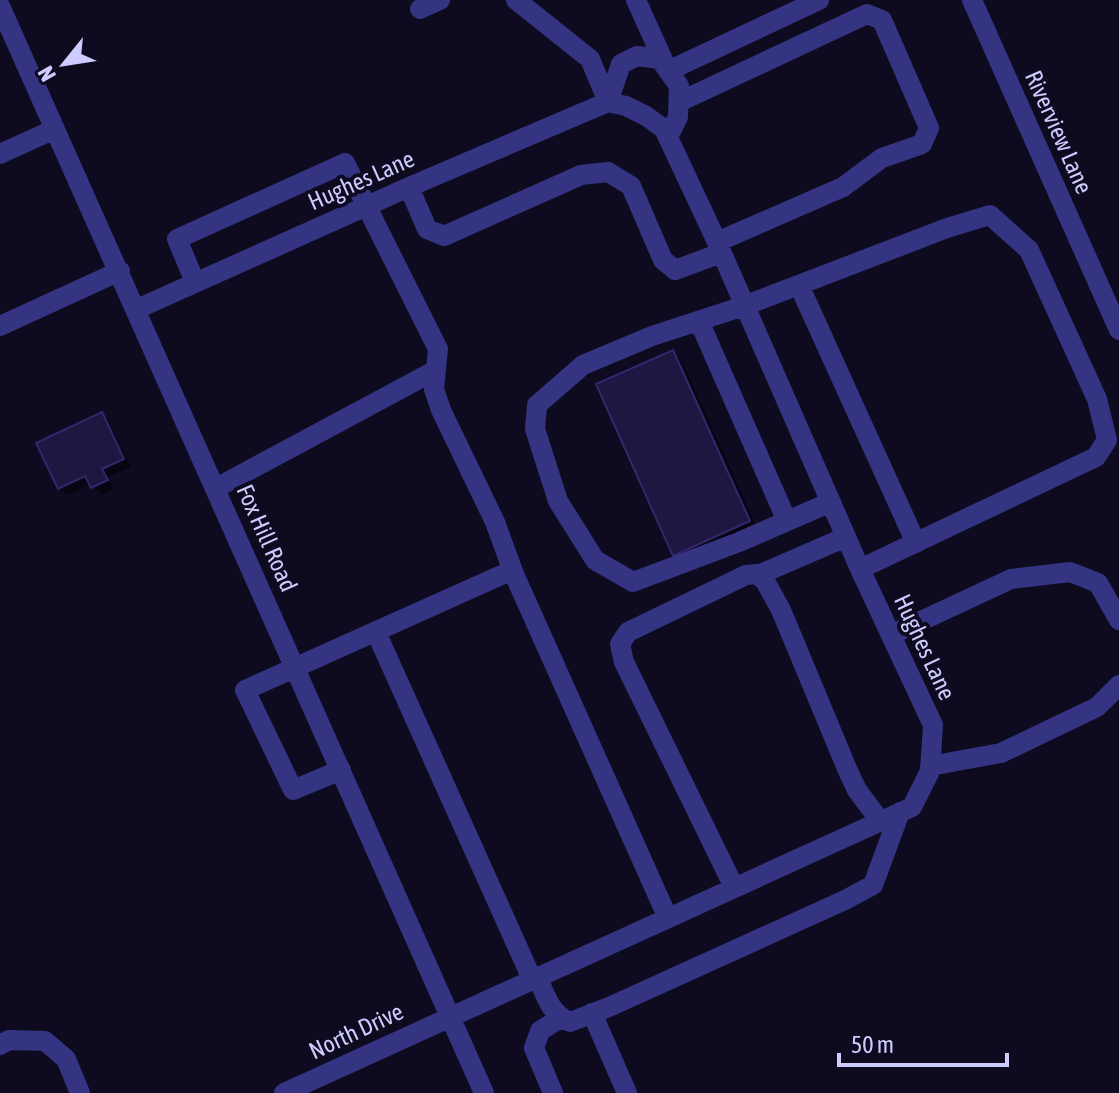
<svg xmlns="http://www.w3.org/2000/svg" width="1119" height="1093" font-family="'Asap Condensed',sans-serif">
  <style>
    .shadow { fill: #0007 }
    .building { fill: #1e1742; stroke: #33276f; stroke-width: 2 }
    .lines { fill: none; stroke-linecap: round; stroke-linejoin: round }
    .minor { stroke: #343482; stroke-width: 20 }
    .labels { text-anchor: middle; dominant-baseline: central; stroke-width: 8; stroke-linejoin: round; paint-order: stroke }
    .street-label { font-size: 24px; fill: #cecbff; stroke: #0e0b20 }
  </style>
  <rect width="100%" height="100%" fill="#0e0b20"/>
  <!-- shadow -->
  <path class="shadow" d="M 672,352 L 683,363 L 759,532 L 685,565 L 675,555 Z
    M 102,414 L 109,422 L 131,467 L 108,477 L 114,488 L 101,495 L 91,484 L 67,495 L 60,488 Z"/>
  <!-- building -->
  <path class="building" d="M 673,350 L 750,521 L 673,556 L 596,384 Z
    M 102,412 L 124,459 L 102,469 L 108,480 L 91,488 L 85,476 L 58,489 L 36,443 Z"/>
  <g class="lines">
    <!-- minor -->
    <path class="minor" d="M 516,0 L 590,59 L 608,102
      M 636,0 L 668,71 L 819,0
      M 972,0 L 1119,330
      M 0,6 L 484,1093
      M 420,9 L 440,0
      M 608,102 L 621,64 L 637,56 L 660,59 L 679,86 L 678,117 L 668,137
      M 679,102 L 867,14 L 882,20 L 929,128 L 922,144 L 882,158 L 843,187 L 717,242
      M 0,154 L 55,129
      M 409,187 L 427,229 L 444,236 L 581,175 L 608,172 L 631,186 L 663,260 L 675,270 L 721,253
      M 195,282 L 177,239 L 345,163 L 438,349 L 434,389 L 441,410 L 495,522 L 514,574
      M 799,285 L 916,543
      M 137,309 L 409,187 L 608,102 L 626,106 L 646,116 L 664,129 L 717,242 L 860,569 L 933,725 L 930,771 L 912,807 L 284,1093
      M 699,321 L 787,521
      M 0,326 L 120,271
      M 216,488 L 434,371
      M 831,502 L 739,542 L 633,582 L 595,560 L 558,501 L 535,429 L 537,405 L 583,365 L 652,336 L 744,306 L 947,228 L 990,215 L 1029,250 L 1097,399 L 1107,440 L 1096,457 L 860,569
      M 758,575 L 846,537
      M 376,632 L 532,979
      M 891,635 L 1011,579 L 1070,572 L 1098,583 L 1119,620
      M 930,766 L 1001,753 L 1097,707 L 1119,685
      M 341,770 L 293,790 L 245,690 L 508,572 L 514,574 L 667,916
      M 734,887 L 624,662 L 620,644 L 628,632 L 746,575 L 757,574 L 765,581 L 781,610 L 848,771 L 857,790 L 880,821
      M 537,976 C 545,994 550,1014 570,1022 L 609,1007 L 845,900 L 873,885 L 900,812
      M 592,1013 L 627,1093
      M 0,1045 L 9,1040 L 45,1041 L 66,1059 L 80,1093
      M 553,1093 L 534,1048 L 540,1031 L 560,1018"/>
  </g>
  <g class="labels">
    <!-- street labels -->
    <g class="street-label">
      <text transform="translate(1059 132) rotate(66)">Riverview Lane</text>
      <text transform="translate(361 180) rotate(-24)">Hughes Lane</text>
      <text transform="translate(267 538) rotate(66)">Fox Hill Road</text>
      <text transform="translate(925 647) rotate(65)">Hughes Lane</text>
      <text transform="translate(356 1031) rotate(-25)">North Drive</text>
    </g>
  </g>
  <!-- north arrow -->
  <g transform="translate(64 64) rotate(240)" stroke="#0e0b20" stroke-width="6" paint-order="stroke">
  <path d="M0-6L14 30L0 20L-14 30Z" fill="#cecbff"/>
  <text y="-12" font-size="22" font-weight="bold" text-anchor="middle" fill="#cecbff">N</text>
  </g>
  <!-- scale -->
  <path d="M839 1053v12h168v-12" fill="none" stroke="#cecbff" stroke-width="4"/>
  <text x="851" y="1053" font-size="24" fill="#cecbff" stroke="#0e0b20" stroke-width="6" paint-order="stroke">50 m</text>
</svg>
